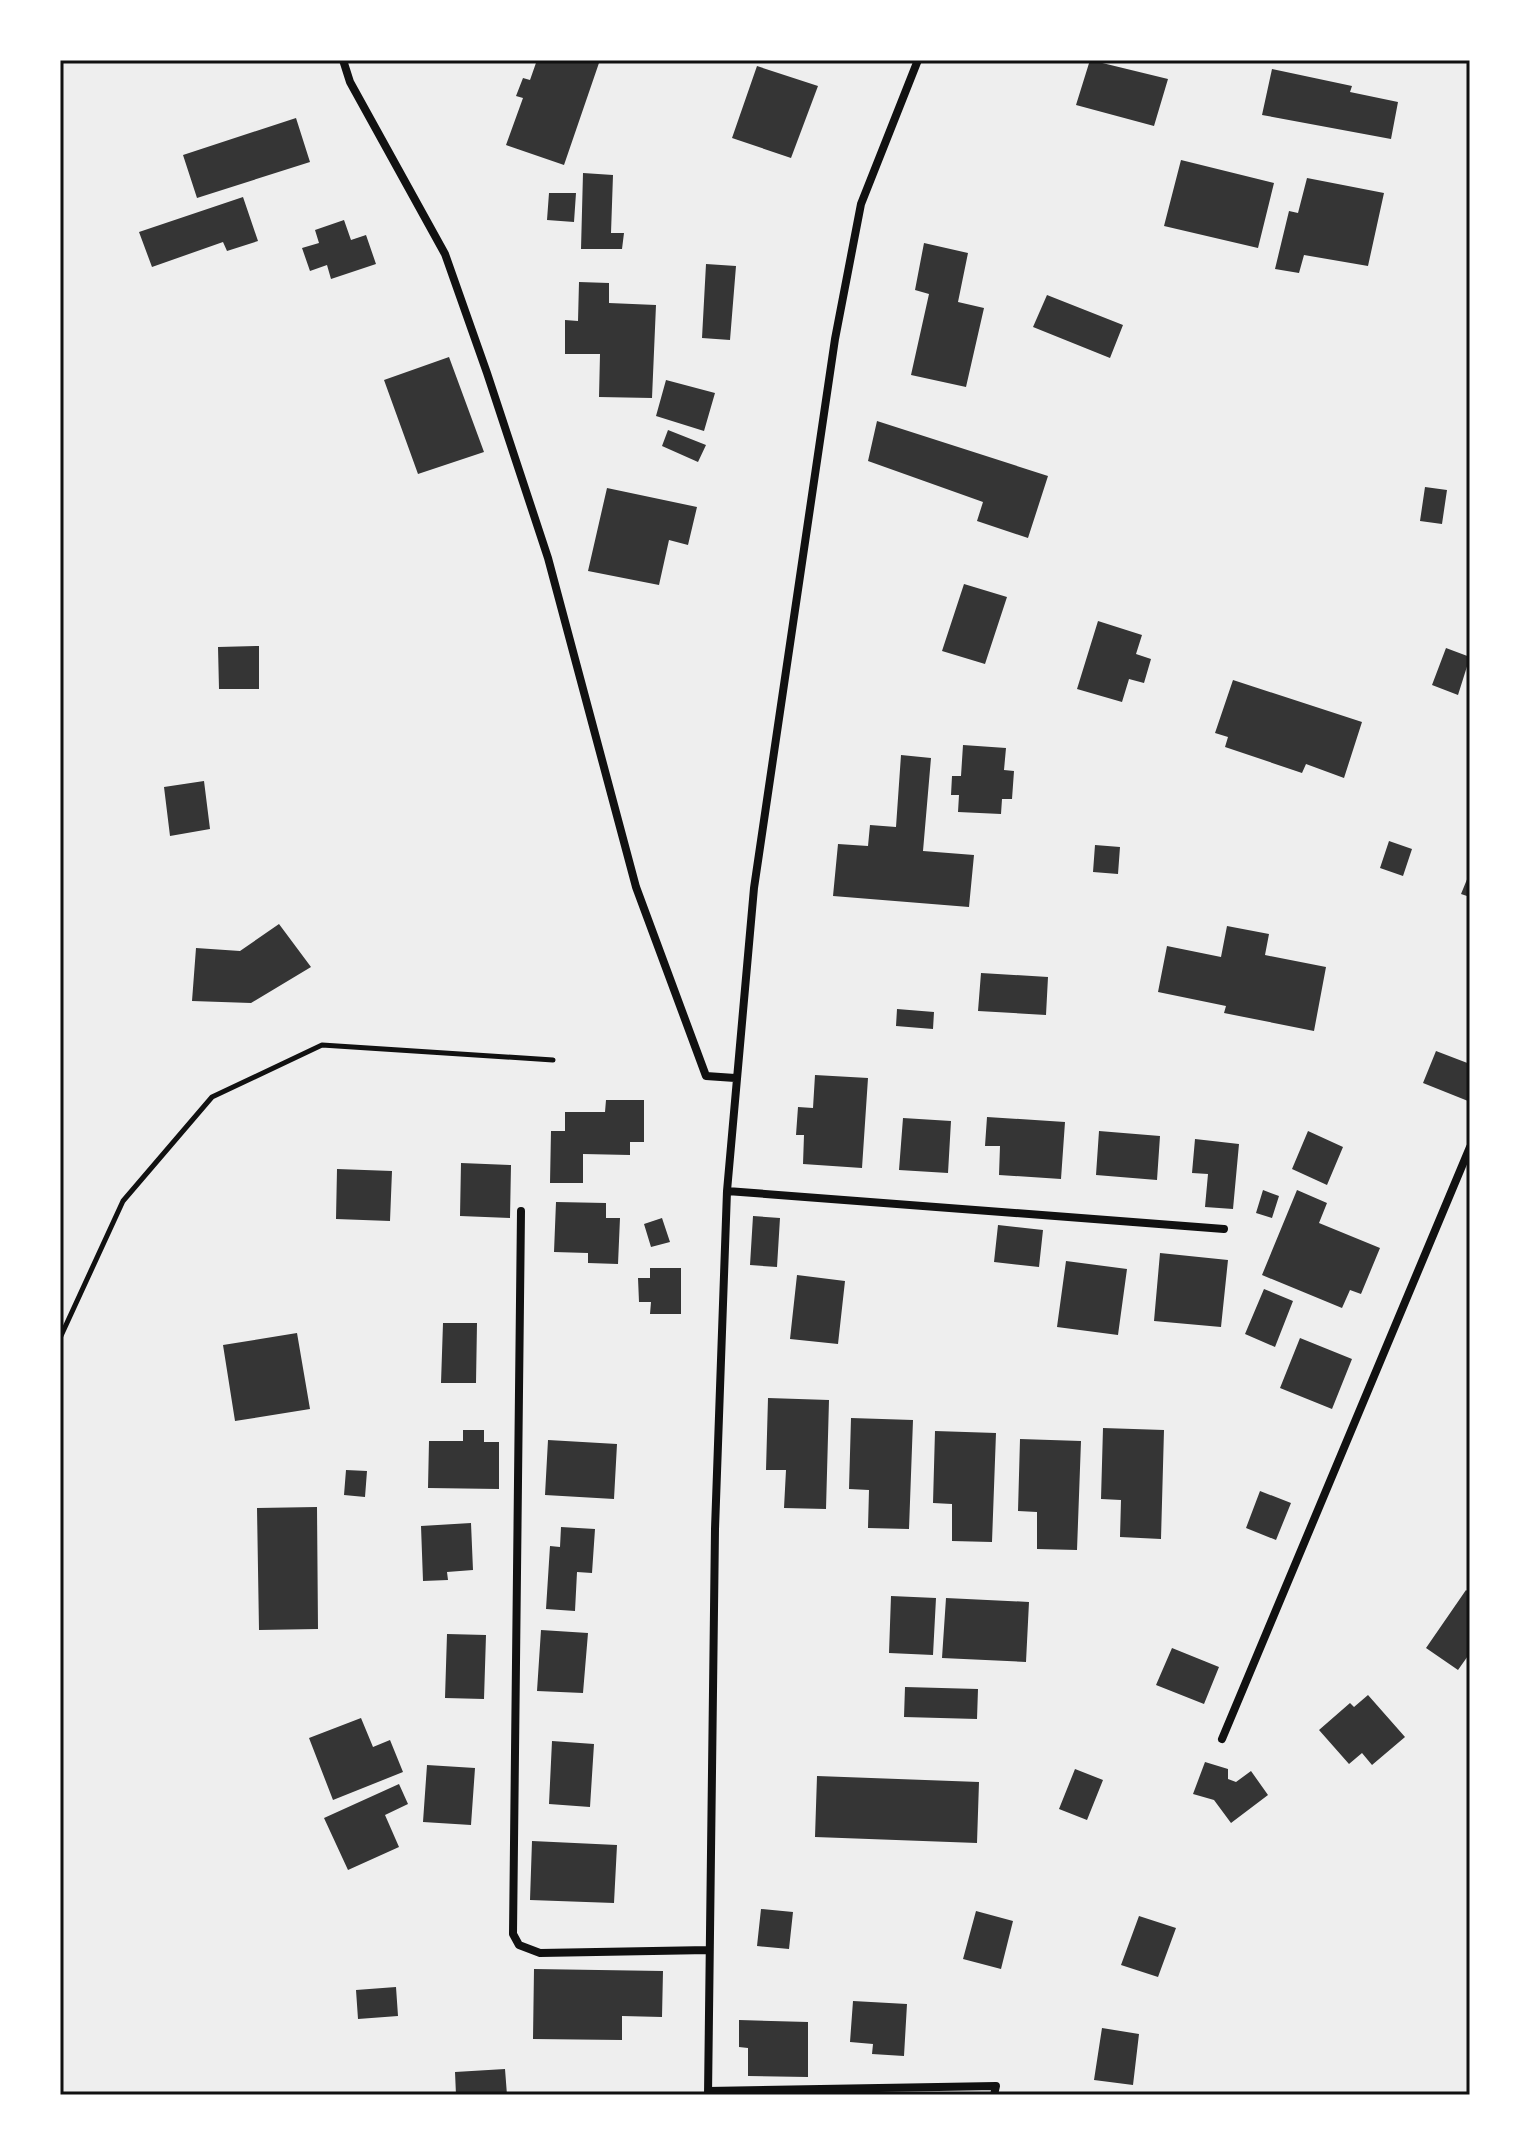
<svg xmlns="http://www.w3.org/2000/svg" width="1530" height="2155" font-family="Cabin,sans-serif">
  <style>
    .green { fill: #eee }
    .building { fill: #353535 }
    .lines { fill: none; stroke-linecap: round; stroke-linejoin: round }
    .path { stroke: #111; stroke-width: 5 }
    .minor { stroke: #111; stroke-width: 8 }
    .neatline { fill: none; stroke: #111; stroke-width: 3 }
  </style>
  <rect width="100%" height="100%" fill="#fff"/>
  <!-- green -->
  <path class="green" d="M 60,60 L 1470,60 L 1470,2095 L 60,2095 Z"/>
  <!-- building -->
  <path class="building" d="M 537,60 L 600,60 L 564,165 L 506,145 L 523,98 L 516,96 L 523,78 L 530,80 Z
    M 1090,60 L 1168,79 L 1154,126 L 1076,105 Z
    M 757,66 L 818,86 L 791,158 L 732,138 Z
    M 1272,69 L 1352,86 L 1350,92 L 1398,102 L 1391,139 L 1262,115 Z
    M 296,118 L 310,162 L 197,198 L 183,155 Z
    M 1181,160 L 1274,183 L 1258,248 L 1164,226 Z
    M 583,173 L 613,175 L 611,233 L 624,233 L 622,249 L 581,249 Z
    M 1307,178 L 1384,193 L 1368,266 L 1304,255 L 1299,273 L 1275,269 L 1289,211 L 1298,213 Z
    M 549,193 L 576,193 L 574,222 L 547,220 Z
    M 243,197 L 258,241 L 227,251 L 223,242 L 152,267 L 139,232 Z
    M 344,220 L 351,240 L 366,235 L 376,264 L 331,279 L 327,265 L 310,271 L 302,248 L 319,243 L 315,230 Z
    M 924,243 L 968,253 L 958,302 L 984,308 L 966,387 L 911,375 L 929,294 L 915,290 Z
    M 706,264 L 736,266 L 730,340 L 702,338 Z
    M 579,282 L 609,283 L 609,303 L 656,305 L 652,398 L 599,397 L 600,354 L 565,354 L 565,320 L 578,321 Z
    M 1047,295 L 1123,325 L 1110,358 L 1033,327 Z
    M 449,357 L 484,452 L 418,474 L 384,380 Z
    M 666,380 L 715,393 L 704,431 L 656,416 Z
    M 877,421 L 1048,476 L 1028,538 L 977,521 L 983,502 L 868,461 Z
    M 668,430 L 706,445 L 698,462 L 662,446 Z
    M 1425,487 L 1447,490 L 1442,524 L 1420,521 Z
    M 607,488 L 697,507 L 688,545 L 669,540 L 659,585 L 588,571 Z
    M 964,584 L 1007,597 L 985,664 L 942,651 Z
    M 1098,621 L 1142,635 L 1136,654 L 1151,659 L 1144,683 L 1129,679 L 1122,702 L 1077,689 Z
    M 259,646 L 259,689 L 219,689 L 218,647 Z
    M 1446,648 L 1470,657 L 1458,695 L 1432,685 Z
    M 1233,680 L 1362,722 L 1344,778 L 1306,764 L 1302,773 L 1225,747 L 1228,737 L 1215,733 Z
    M 963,745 L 1006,748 L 1004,770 L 1014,771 L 1012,799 L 1002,799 L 1001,814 L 958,812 L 959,795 L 951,795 L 952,776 L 961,776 Z
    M 901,755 L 931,758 L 923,851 L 974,855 L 969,907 L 833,896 L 838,844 L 868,846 L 870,825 L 896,827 Z
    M 204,781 L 210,829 L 170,836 L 164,787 Z
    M 1389,841 L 1412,849 L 1403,876 L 1380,868 Z
    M 1095,845 L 1120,847 L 1118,874 L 1093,872 Z
    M 1470,872 L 1470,897 L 1461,894 Z
    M 279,924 L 311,967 L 251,1003 L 192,1001 L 196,948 L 240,951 Z
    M 1227,926 L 1269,934 L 1265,955 L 1326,967 L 1314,1031 L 1224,1013 L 1226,1006 L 1158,992 L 1167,946 L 1221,957 Z
    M 981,973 L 1048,977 L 1046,1015 L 978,1011 Z
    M 897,1009 L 934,1012 L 933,1029 L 896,1026 Z
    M 1436,1051 L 1470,1064 L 1468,1101 L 1423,1083 Z
    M 815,1075 L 868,1078 L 862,1168 L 803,1164 L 804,1135 L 796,1135 L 798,1107 L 813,1108 Z
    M 606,1100 L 644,1100 L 644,1142 L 630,1142 L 630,1155 L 583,1154 L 583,1183 L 550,1183 L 551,1131 L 565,1131 L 565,1112 L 605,1112 Z
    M 987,1117 L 1065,1122 L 1061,1179 L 999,1175 L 1000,1146 L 985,1146 Z
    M 903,1118 L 951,1121 L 948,1173 L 899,1170 Z
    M 1099,1131 L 1160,1136 L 1157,1180 L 1096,1175 Z
    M 1308,1131 L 1343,1147 L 1327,1185 L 1292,1169 Z
    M 1195,1139 L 1239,1144 L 1233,1209 L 1205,1207 L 1208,1174 L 1192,1173 Z
    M 461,1163 L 511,1165 L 510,1218 L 460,1216 Z
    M 337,1169 L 392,1171 L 390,1221 L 336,1219 Z
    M 1263,1190 L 1279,1196 L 1272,1218 L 1256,1213 Z
    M 1297,1190 L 1327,1203 L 1319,1223 L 1380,1248 L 1361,1294 L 1350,1290 L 1342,1308 L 1262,1275 Z
    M 556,1202 L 606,1203 L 606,1218 L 620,1218 L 618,1264 L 588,1263 L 588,1253 L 554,1252 Z
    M 753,1216 L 780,1218 L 777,1267 L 750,1265 Z
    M 662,1218 L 670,1242 L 651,1247 L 644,1224 Z
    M 998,1225 L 1043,1230 L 1039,1267 L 994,1262 Z
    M 1160,1253 L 1228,1260 L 1221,1327 L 1154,1321 Z
    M 1066,1261 L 1127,1269 L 1118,1335 L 1057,1327 Z
    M 650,1268 L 681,1268 L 681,1314 L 650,1314 L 651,1302 L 639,1302 L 638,1278 L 650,1278 Z
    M 797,1275 L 845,1281 L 838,1344 L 790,1339 Z
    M 1264,1289 L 1293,1301 L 1275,1347 L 1245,1334 Z
    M 443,1323 L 477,1323 L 476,1383 L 441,1383 Z
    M 297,1333 L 310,1409 L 235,1421 L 223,1345 Z
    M 1300,1338 L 1352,1359 L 1332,1409 L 1280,1388 Z
    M 768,1398 L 829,1400 L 826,1509 L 784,1508 L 786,1470 L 766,1470 Z
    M 851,1418 L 913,1420 L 909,1529 L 868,1528 L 869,1490 L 849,1489 Z
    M 1103,1428 L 1164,1430 L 1161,1539 L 1120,1537 L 1121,1500 L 1101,1499 Z
    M 463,1430 L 484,1430 L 484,1442 L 499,1442 L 499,1489 L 428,1488 L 429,1441 L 463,1441 Z
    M 935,1431 L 996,1433 L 992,1542 L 952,1541 L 952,1504 L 933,1503 Z
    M 1020,1439 L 1081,1441 L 1077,1550 L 1037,1549 L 1037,1512 L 1018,1511 Z
    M 548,1440 L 617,1444 L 614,1499 L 545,1495 Z
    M 346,1470 L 367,1471 L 365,1497 L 344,1495 Z
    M 1260,1491 L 1291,1503 L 1276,1540 L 1246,1528 Z
    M 317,1507 L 318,1629 L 259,1630 L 257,1508 Z
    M 471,1523 L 473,1570 L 447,1572 L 448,1580 L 423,1581 L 421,1526 Z
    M 561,1527 L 595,1529 L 592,1573 L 577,1572 L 575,1611 L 546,1609 L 550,1546 L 560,1547 Z
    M 1466,1590 L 1470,1593 L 1470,1653 L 1458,1670 L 1426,1648 Z
    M 891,1596 L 936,1598 L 933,1655 L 889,1653 Z
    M 946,1598 L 1029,1602 L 1026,1662 L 942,1658 Z
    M 541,1630 L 588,1633 L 583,1693 L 537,1691 Z
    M 447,1634 L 486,1635 L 484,1699 L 445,1698 Z
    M 1172,1648 L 1219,1667 L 1204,1704 L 1156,1685 Z
    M 905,1687 L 978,1689 L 977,1719 L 904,1717 Z
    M 1368,1695 L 1405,1737 L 1372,1765 L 1362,1753 L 1349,1764 L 1319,1730 L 1350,1703 L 1354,1707 Z
    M 361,1718 L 373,1747 L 390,1740 L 403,1772 L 333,1800 L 309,1738 Z
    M 552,1741 L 594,1744 L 590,1807 L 549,1804 Z
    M 1205,1762 L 1228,1769 L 1228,1779 L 1236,1782 L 1251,1771 L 1268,1795 L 1231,1823 L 1214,1800 L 1193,1794 Z
    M 427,1765 L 475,1768 L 471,1825 L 423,1822 Z
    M 1075,1769 L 1103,1780 L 1087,1820 L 1059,1809 Z
    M 817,1776 L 979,1782 L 977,1843 L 815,1837 Z
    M 399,1784 L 408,1804 L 385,1815 L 399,1847 L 348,1870 L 324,1818 Z
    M 532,1841 L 617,1845 L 614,1903 L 530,1900 Z
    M 761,1909 L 793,1912 L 789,1949 L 757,1946 Z
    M 976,1911 L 1013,1921 L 1001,1969 L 963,1959 Z
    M 1139,1916 L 1176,1928 L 1158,1977 L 1121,1965 Z
    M 534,1969 L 663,1971 L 662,2017 L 622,2016 L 622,2040 L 533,2039 Z
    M 396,1987 L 398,2016 L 358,2019 L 356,1990 Z
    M 853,2001 L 907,2004 L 904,2056 L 872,2054 L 873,2044 L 850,2042 Z
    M 739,2020 L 808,2022 L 808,2077 L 748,2076 L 748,2048 L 739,2047 Z
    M 1102,2028 L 1139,2034 L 1133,2085 L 1094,2080 Z
    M 505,2069 L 507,2095 L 456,2095 L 455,2072 Z"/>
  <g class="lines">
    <!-- path -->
    <path class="path" d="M 60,1338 L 123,1201 L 212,1097 L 322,1045 L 553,1060"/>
    <!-- minor -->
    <path class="minor" d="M 343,60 L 350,82 L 445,254 L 487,373 L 548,558 L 636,887 L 706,1076 L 735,1078
      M 727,1191 L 1224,1229
      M 521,1211 L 513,1934 L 519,1945 L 540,1953 L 709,1950
      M 1222,1739 L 1470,1147
      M 708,2091 L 996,2086 L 994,2095
      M 708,2095 L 715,1529 L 727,1191 L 754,888 L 835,339 L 861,204 L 918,60"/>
  </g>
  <!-- border -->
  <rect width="1530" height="2155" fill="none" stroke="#ffffff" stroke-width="124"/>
  <rect x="62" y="62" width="1406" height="2031" class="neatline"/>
</svg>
